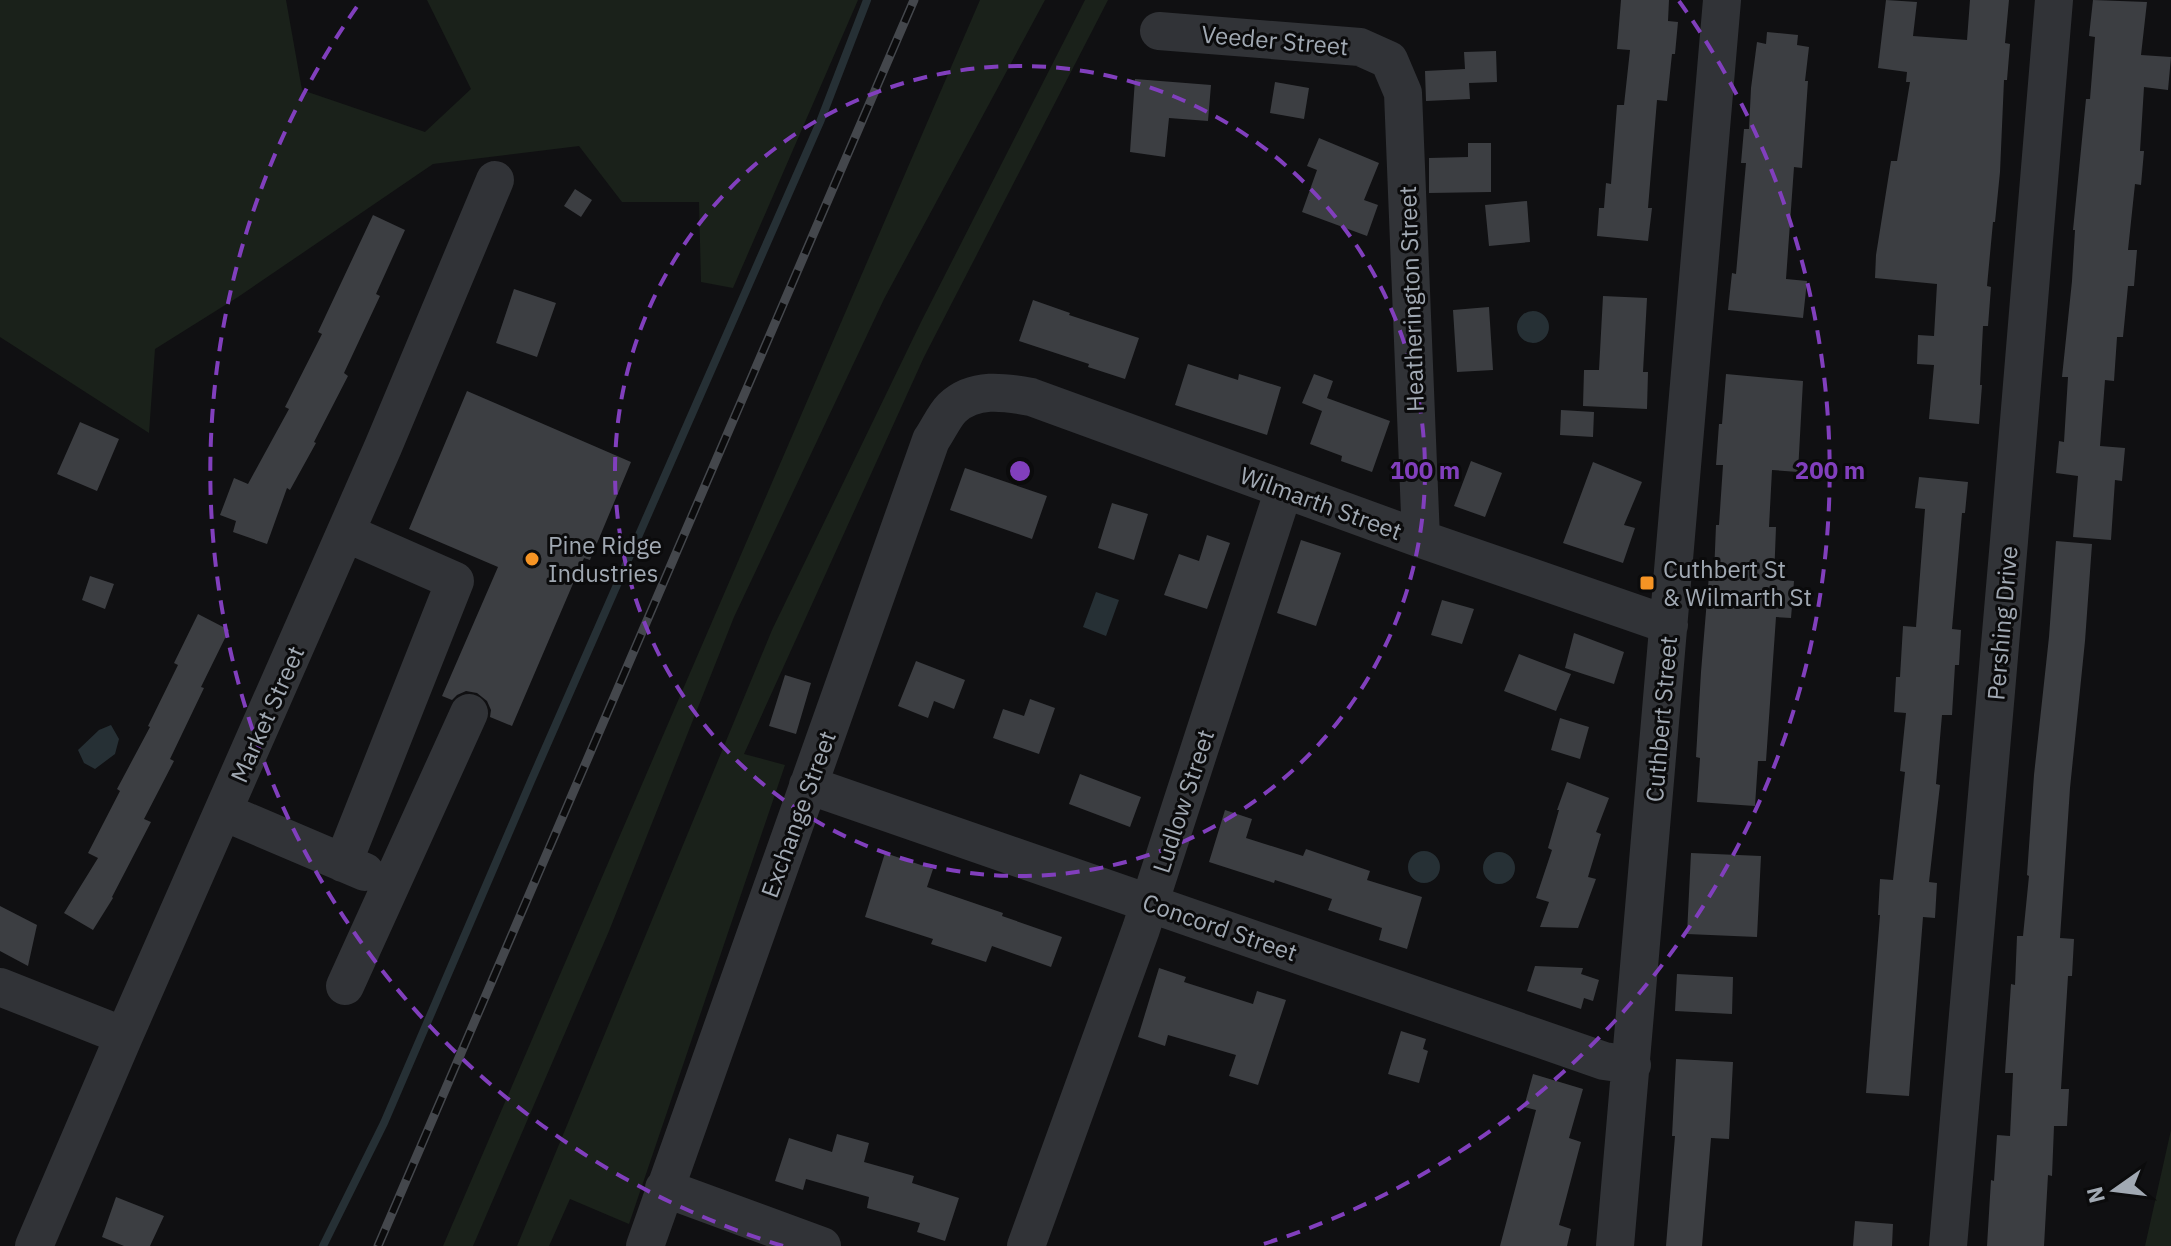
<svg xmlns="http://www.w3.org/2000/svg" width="2171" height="1246" font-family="'IBM Plex Sans',sans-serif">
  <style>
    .green { fill: #1a211a }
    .water { fill: #263035 }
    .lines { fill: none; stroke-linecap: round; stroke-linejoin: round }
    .stream { stroke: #263035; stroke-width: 8 }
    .building { fill: #3c3e42 }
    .minor { stroke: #313337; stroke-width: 38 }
    .rail-casing { stroke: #44474c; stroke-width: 9 }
    .rail { stroke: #0b0b0c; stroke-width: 6; stroke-dasharray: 18; stroke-linecap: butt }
    .ring { fill: none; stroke: #813fbd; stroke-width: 4; stroke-dasharray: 14 10 }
    .poi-dot { fill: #f69424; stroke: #0b0b0c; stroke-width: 3 }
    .labels { text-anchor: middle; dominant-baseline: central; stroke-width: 6; stroke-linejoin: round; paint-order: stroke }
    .street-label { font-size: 24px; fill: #a1a9b3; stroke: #0b0b0c }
    .poi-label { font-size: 24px; fill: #a1a9b3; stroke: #0b0b0c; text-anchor: start }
    .centre { fill: #813fbd; stroke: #0b0b0c; stroke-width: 4 }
    .ring-label { font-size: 24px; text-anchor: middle; font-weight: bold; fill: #813fbd; stroke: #0b0b0c; stroke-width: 6; stroke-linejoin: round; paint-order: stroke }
  </style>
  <rect width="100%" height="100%" fill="#101012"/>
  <!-- green -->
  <path class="green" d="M 0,0 L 286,0 L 302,90 L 425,132 L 471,89 L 427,0 L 858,0 L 733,288 L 701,282 L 699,202 L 622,202 L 579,146 L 433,164 L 238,297 L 155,349 L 149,433 L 0,337 Z
    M 980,0 L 1045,0 L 884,299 L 734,617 L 609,931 L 473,1246 L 443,1246 Z
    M 1085,0 L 1108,0 L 924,357 L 744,754 L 785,765 L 629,1224 L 570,1199 L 549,1246 L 517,1246 L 772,630 L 921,322 Z
    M 2171,1130 L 2171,1246 L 2145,1246 Z"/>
  <!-- water -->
  <path class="water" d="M1517 327a16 16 0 1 1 32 0a16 16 0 1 1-32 0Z
    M 1096,592 L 1119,600 L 1106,636 L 1083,627 Z
    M 111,725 L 119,739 L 115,754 L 95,769 L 84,763 L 78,750 L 99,730 Z
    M1408 867a16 16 0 1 1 32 0a16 16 0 1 1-32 0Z
    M1483 868a16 16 0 1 1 32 0a16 16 0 1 1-32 0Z"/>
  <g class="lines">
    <!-- stream -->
    <path class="stream" d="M 323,1246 L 384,1123 L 531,781 L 820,122 L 867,0"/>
  </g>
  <!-- building -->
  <path class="building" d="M 1621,0 L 1669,0 L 1668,21 L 1678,22 L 1675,54 L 1672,54 L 1667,101 L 1657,100 L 1648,208 L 1652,208 L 1648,241 L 1597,236 L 1599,208 L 1604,208 L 1606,183 L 1611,184 L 1617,105 L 1624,105 L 1630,50 L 1617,49 Z
    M 1886,0 L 1917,2 L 1913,36 L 1967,40 L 1970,0 L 2009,0 L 2005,43 L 2010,44 L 2007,80 L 2004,80 L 2000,172 L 1995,222 L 1993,222 L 1987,286 L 1991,287 L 1988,326 L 1983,326 L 1980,385 L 1982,385 L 1979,424 L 1929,419 L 1934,365 L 1917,364 L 1918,335 L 1934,336 L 1937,284 L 1875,278 L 1876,255 L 1891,161 L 1897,161 L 1910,82 L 1906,82 L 1907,72 L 1878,68 Z
    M 2093,0 L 2147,2 L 2141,55 L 2171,57 L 2168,90 L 2144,87 L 2140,151 L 2144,151 L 2141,185 L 2135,184 L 2128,250 L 2137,250 L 2134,286 L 2128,286 L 2123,337 L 2117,337 L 2114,381 L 2105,380 L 2100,446 L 2125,448 L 2122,481 L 2115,480 L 2111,540 L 2073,537 L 2078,476 L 2056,473 L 2059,441 L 2064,442 L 2068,377 L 2062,377 L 2072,281 L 2075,230 L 2073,230 L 2086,99 L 2090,99 L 2095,37 L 2089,36 Z
    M 1767,32 L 1798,35 L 1797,45 L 1809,47 L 1805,81 L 1808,81 L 1802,168 L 1794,167 L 1786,279 L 1807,281 L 1803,318 L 1728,310 L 1732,273 L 1736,274 L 1746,163 L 1741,163 L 1744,129 L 1749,129 L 1751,88 L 1757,42 L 1766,44 Z
    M 1496,51 L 1497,82 L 1469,83 L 1470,99 L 1426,101 L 1425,71 L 1465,69 L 1464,52 Z
    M 1135,79 L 1211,85 L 1208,121 L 1169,118 L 1165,157 L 1130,152 Z
    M 1275,82 L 1309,88 L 1304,119 L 1270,113 Z
    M 1319,138 L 1379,163 L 1364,200 L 1378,205 L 1367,236 L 1302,212 L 1317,170 L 1307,166 Z
    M 1468,143 L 1491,143 L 1491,192 L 1429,193 L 1429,158 L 1468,157 Z
    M 575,189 L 592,200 L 581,217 L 564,206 Z
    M 1527,201 L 1530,242 L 1489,246 L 1485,205 Z
    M 373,215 L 405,230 L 376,294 L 380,296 L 344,373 L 348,376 L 314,442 L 316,443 L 290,490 L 287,488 L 267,544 L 233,532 L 236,521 L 220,515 L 234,478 L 248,484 L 289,409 L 285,407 L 322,334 L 318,332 Z
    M 514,289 L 556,303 L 537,357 L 496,343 Z
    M 1603,296 L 1647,298 L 1643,372 L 1648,372 L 1647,409 L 1583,406 L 1584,370 L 1599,370 Z
    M 1033,300 L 1070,313 L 1069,315 L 1139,338 L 1125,379 L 1088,367 L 1089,364 L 1019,341 Z
    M 1489,307 L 1493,370 L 1457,372 L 1453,310 Z
    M 1188,364 L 1238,380 L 1239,374 L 1281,387 L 1267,435 L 1175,405 Z
    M 1314,374 L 1333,381 L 1327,398 L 1390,421 L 1372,472 L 1341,461 L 1342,456 L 1310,444 L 1322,411 L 1302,403 Z
    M 1726,374 L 1803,381 L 1798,472 L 1772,470 L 1769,527 L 1776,527 L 1774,579 L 1794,581 L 1791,618 L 1776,617 L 1766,761 L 1758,761 L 1755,806 L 1697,802 L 1700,758 L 1696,757 L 1701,672 L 1709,575 L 1714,575 L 1716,525 L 1719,525 L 1723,465 L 1716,465 L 1719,424 L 1722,424 Z
    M 467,391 L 631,462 L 590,560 L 584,558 L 512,726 L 490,717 L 491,710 L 487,701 L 477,693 L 466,691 L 457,695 L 452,700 L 442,696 L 498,567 L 409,529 Z
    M 1561,410 L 1594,412 L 1593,437 L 1560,435 Z
    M 80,422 L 119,439 L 97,491 L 57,474 Z
    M 1471,461 L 1502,473 L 1485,517 L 1454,506 Z
    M 1593,462 L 1642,482 L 1624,525 L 1635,528 L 1623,563 L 1563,543 Z
    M 965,468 L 1047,496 L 1032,539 L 950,510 Z
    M 1919,477 L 1968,482 L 1965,513 L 1962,513 L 1952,629 L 1961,630 L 1959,665 L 1955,665 L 1952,715 L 1942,715 L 1936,784 L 1940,785 L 1929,882 L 1937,883 L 1935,918 L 1923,917 L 1909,1096 L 1866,1093 L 1880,915 L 1878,915 L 1880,879 L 1893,880 L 1905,772 L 1900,771 L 1906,713 L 1894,712 L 1896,677 L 1900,677 L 1903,626 L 1916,627 L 1925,509 L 1915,508 Z
    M 1112,503 L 1148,514 L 1134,560 L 1098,548 Z
    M 1207,535 L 1230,543 L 1207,609 L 1164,595 L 1179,554 L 1199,561 Z
    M 1301,540 L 1341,553 L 1316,626 L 1277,613 Z
    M 2056,541 L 2092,544 L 2085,641 L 2070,788 L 2060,938 L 2074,939 L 2072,976 L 2068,976 L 2061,1089 L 2069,1089 L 2067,1126 L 2054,1126 L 2052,1176 L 2048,1175 L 2044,1246 L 1987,1246 L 1991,1180 L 1994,1181 L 1997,1135 L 2010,1136 L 2013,1073 L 2005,1073 L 2011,984 L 2015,985 L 2017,936 L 2023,936 L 2029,876 L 2027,875 L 2034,775 L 2049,637 Z
    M 90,576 L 114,584 L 105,609 L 82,600 Z
    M 1442,600 L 1474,609 L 1462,644 L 1431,635 Z
    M 198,614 L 229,630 L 201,687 L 204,688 L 170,759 L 174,761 L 144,819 L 151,822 L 112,897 L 113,898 L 93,930 L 64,913 L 98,858 L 88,853 L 120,791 L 117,789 L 150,727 L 148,726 L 178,665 L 174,663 Z
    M 1574,633 L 1624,652 L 1614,684 L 1565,668 Z
    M 1519,654 L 1571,674 L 1556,711 L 1504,691 Z
    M 916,661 L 965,680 L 954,709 L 934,701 L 928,718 L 898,706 Z
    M 785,675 L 811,683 L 796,734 L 769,726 Z
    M 1030,699 L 1055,708 L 1039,754 L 993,738 L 1003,709 L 1024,716 Z
    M 1560,718 L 1589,727 L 1580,759 L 1551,750 Z
    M 1080,774 L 1141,797 L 1130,827 L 1069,804 Z
    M 1567,782 L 1609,798 L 1596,832 L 1601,834 L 1588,877 L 1596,879 L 1578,928 L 1540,927 L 1549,902 L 1536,898 L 1552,850 L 1548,848 L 1559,810 L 1557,810 Z
    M 1225,810 L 1252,819 L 1246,838 L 1303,856 L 1306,849 L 1370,871 L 1367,880 L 1422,897 L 1407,949 L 1379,940 L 1382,928 L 1328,910 L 1332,899 L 1275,880 L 1274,883 L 1209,862 Z
    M 885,853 L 933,869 L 927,887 L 1003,913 L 1002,916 L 1062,937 L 1051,967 L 992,946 L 986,962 L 931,944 L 933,939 L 865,917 Z
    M 1691,853 L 1761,856 L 1757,937 L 1687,934 Z
    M 0,906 L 37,925 L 28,966 L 0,951 Z
    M 1535,966 L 1583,968 L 1581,974 L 1599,980 L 1593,1001 L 1584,998 L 1581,1009 L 1527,991 Z
    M 1159,968 L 1186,977 L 1184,982 L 1253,1004 L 1257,991 L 1286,1000 L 1258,1085 L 1229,1076 L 1236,1055 L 1168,1035 L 1165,1046 L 1138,1037 Z
    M 1677,974 L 1733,977 L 1732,1014 L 1675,1011 Z
    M 1401,1031 L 1426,1039 L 1423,1049 L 1428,1051 L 1419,1083 L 1388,1074 Z
    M 1676,1059 L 1733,1062 L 1729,1139 L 1711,1138 L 1702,1246 L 1666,1246 L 1675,1136 L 1672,1136 Z
    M 1533,1074 L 1583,1089 L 1569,1138 L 1581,1142 L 1559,1225 L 1571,1229 L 1567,1246 L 1500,1246 L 1536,1110 L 1524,1107 Z
    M 837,1134 L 869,1143 L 864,1162 L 914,1176 L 912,1183 L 959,1198 L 945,1241 L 917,1232 L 920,1223 L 867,1208 L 869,1197 L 806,1179 L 803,1190 L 775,1181 L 789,1138 L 832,1152 Z
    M 116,1197 L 164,1216 L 150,1246 L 124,1246 L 102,1237 Z
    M 1855,1221 L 1893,1224 L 1892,1246 L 1853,1246 Z"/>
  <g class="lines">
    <!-- minor -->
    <path class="minor" d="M 1159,31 L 1360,47 L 1389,60 L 1403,93 L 1421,539
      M 808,785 L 1604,1061 L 1632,1065
      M 224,812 L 365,872
      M 343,863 L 455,581 L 346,533
      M 345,986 L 469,713
      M 0,987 L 124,1036
      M 664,1188 L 822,1246
      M 34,1246 L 124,1036 L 383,447 L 495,180
      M 645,1246 L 931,440 C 938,430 944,416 952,408 C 974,387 1004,392 1031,397 L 1421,539 L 1669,625
      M 1026,1246 L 1141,929 L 1284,489
      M 1615,1246 L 1722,0
      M 1948,1246 L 2009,541 L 2054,0"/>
    <!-- rail casing -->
    <g class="rail-casing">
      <path id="rail" d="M 378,1246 L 914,0"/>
    </g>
    <!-- rail -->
    <use href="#rail" class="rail"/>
  </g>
  <!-- distance rings -->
  <g class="ring">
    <circle cx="1020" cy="471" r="405"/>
    <path d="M783 1246A810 810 0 0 1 361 1M1679 1A810 810 0 0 1 1257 1246"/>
  </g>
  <!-- markers -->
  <g class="poi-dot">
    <circle cx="532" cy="559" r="8"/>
    <rect x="1639" y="575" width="16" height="16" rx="4"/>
  </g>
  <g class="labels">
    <!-- street labels -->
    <g class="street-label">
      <text transform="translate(1275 40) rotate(5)">Veeder Street</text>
      <text transform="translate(1411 299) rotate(-92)">Heatherington Street</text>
      <text transform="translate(1321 503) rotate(20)">Wilmarth Street</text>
      <text transform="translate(2002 623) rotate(-85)">Pershing Drive</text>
      <text transform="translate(267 714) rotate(-66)">Market Street</text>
      <text transform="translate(1661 719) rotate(-85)">Cuthbert Street</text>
      <text transform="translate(1183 801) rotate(-72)">Ludlow Street</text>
      <text transform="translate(798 814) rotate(-70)">Exchange Street</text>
      <text transform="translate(1220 927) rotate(19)">Concord Street</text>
    </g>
    <!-- poi labels -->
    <g class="poi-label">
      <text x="548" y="545">Pine Ridge<tspan x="548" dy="28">Industries</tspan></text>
      <text x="1663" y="569">Cuthbert St<tspan x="1663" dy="28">&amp; Wilmarth St</tspan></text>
    </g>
  </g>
  <circle cx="1020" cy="471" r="12" class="centre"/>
  <g class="ring-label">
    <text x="1425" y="479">100 m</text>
    <text x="1830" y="479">200 m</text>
  </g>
  <!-- north arrow -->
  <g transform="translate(2115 1190) rotate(256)" stroke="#0b0b0c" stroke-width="6" paint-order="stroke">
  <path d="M0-6L14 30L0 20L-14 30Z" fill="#a1a9b3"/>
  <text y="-12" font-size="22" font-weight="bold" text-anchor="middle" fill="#a1a9b3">N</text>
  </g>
</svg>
